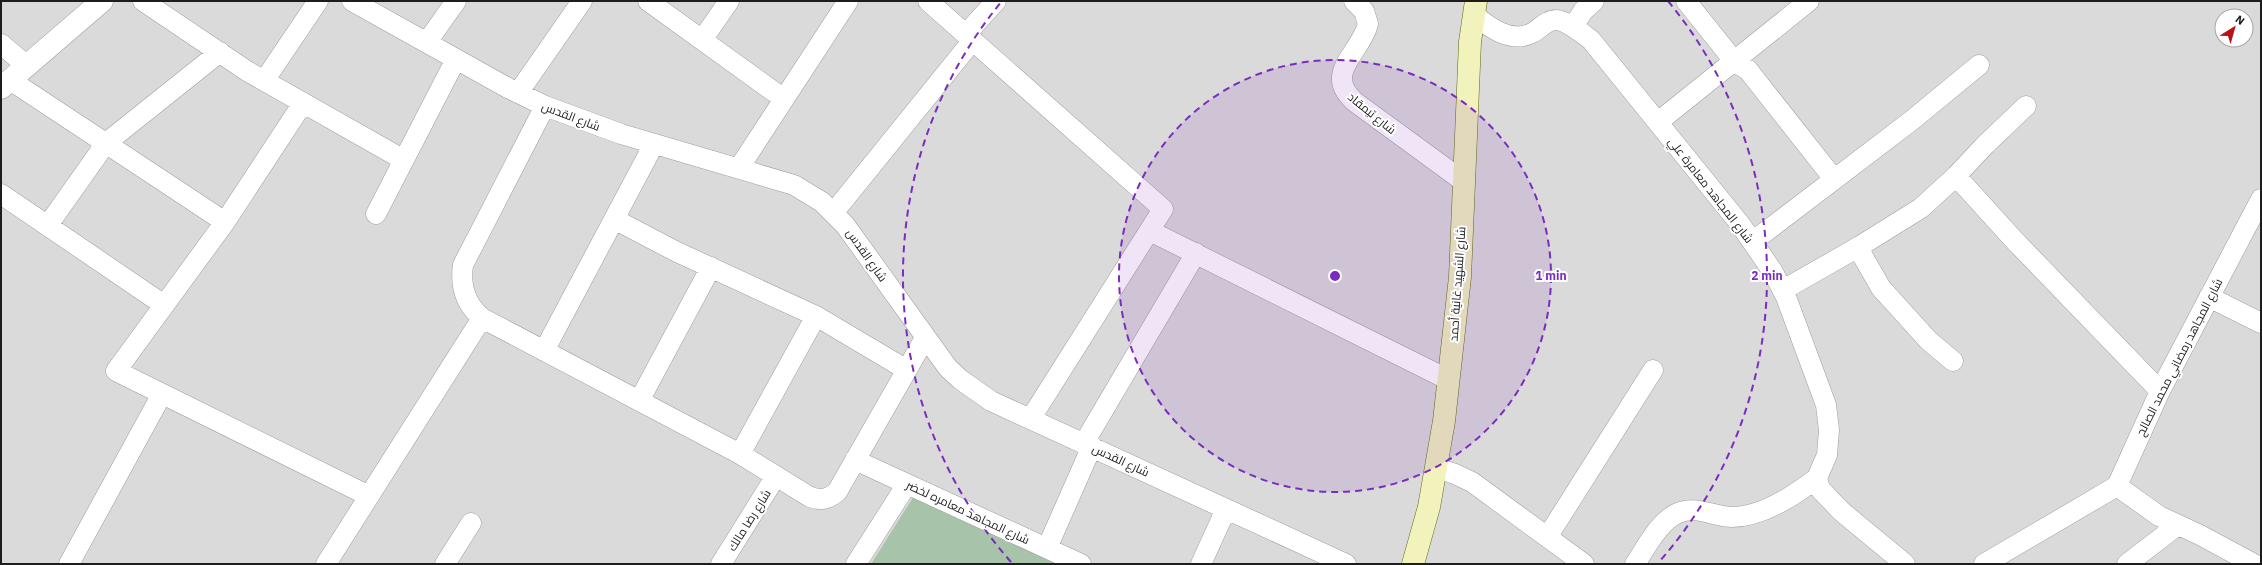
<svg xmlns="http://www.w3.org/2000/svg" width="2262" height="565" font-family="'IBM Plex Sans',Cairo,sans-serif">
  <style>
    .residential { fill: #dadada; fill-rule: evenodd }
    .cemetery { fill: #a7c3aa }
    .lines { fill: none; stroke-linecap: round; stroke-linejoin: round }
    .minor-casing { stroke: #9e9e9e; stroke-width: 21 }
    .tertiary-casing { stroke: #9e9e9e; stroke-width: 23 }
    .secondary-casing { stroke: #606810; stroke-width: 23 }
    .minor { stroke: #fff; stroke-width: 20 }
    .tertiary { stroke: #fff; stroke-width: 22 }
    .secondary { stroke: #f1f2bc; stroke-width: 22 }
    .ring { fill: none; stroke: #7b2cbf; stroke-width: 2; stroke-dasharray: 7 5 }
    .labels { text-anchor: middle; dominant-baseline: central; stroke-width: 4; stroke-linejoin: round; paint-order: stroke }
    .street-label { font-size: 12px; fill: #1d1d1d; stroke: #fff }
    .centre { fill: #7b2cbf; stroke: #fff; stroke-width: 2 }
    .ring-label { font-size: 12px; text-anchor: middle; font-weight: bold; fill: #7b2cbf; stroke: #fff; stroke-width: 4; stroke-linejoin: round; paint-order: stroke }
  </style>
  <rect width="100%" height="100%" fill="#ede9e3"/>
  <!-- residential -->
  <path class="residential" d="M 1,1 L 2261,1 L 2261,564 L 1,564 ZM 2222,16 L 2246,16 L 2246,40 L 2222,40 Z"/>
  <!-- cemetery -->
  <path class="cemetery" d="M 914,496 L 1057,564 L 871,564 Z"/>
  <g class="lines">
    <!-- minor casing -->
    <g class="minor-casing">
      <path id="minor" d="M 143,1 L 247,71 L 404,160
        M 352,1 L 508,88 L 545,106 L 621,134 L 794,185 L 822,202 L 845,225 L 948,368 L 961,380 L 991,401 L 1346,564
        M 648,1 L 784,99
        M 928,1 L 1163,209 L 1031,418
        M 1354,1 L 1364,11 L 1368,24 C 1361,53 1322,73 1355,102 L 1463,181
        M 1686,1 L 1734,61 L 1748,70 L 1834,179
        M 1474,15 C 1489,27 1511,44 1532,33 C 1540,29 1546,20 1556,20 C 1566,20 1583,34 1591,40 L 1740,224 L 1773,272 L 1786,297 L 1826,405 L 1829,430 L 1827,455 L 1817,478 L 1820,489 L 1841,511 L 1905,564
        M 1573,27 L 1583,11 L 1594,1
        M 966,34 L 996,1
        M 702,40 L 729,1
        M 427,42 L 456,1
        M 1,44 L 27,66
        M 10,80 L 225,222
        M 264,81 L 318,1
        M 518,93 L 582,1
        M 303,103 L 225,222 L 116,371 L 369,496
        M 545,106 L 463,265 C 460,286 465,304 482,318 L 740,454 L 810,497 C 821,501 828,499 837,492 L 925,338
        M 1658,122 L 1809,1
        M 739,168 L 848,1
        M 1956,176 L 2015,241 L 2160,391
        M 1,194 L 164,305
        M 834,212 L 973,40
        M 376,214 L 456,59
        M 614,219 L 677,252 L 816,316 L 907,370
        M 48,225 L 106,143 L 220,52
        M 1150,231 L 1449,380
        M 1752,242 L 1911,121 L 1979,65
        M 1858,248 L 1881,288 L 1929,341 L 1953,361
        M 1783,290 L 1860,246 L 1921,208 L 1956,176 L 1985,145 L 2026,106
        M 2209,297 L 2261,323
        M 544,351 L 654,144
        M 639,401 L 711,267
        M 1084,443 L 1196,253
        M 740,454 L 816,316
        M 855,460 L 1081,564
        M 1437,468 L 1455,474 L 1472,482 L 1584,564
        M 2117,486 L 2159,516 L 2200,535 L 2254,564
        M 1548,536 L 1653,370
        M 1047,548 L 1092,446
        M 69,564 L 162,394
        M 326,564 L 482,318
        M 445,564 L 471,523
        M 721,564 L 776,476
        M 856,564 L 907,484
        M 1201,564 L 1226,509
        M 1635,564 C 1646,548 1659,521 1678,513 C 1696,505 1715,517 1732,517 C 1762,517 1795,495 1817,478
        M 1984,564 L 2117,486 L 2160,391 L 2261,199
        M 2127,564 L 2178,525"/>
    </g>
    <!-- tertiary casing -->
    <g class="tertiary-casing">
      <path id="tertiary" d="M 1,88 L 102,1"/>
    </g>
    <!-- secondary casing -->
    <g class="secondary-casing">
      <path id="secondary" d="M 1413,564 L 1429,507 L 1444,421 L 1460,277 L 1470,42 L 1476,1"/>
    </g>
    <!-- minor -->
    <use href="#minor" class="minor"/>
    <!-- tertiary -->
    <use href="#tertiary" class="tertiary"/>
    <!-- secondary -->
    <use href="#secondary" class="secondary"/>
  </g>
  <!-- distance rings -->
  <circle cx="1335" cy="276" r="216" fill="#7b2cbf" fill-opacity=".12"/>
  <g class="ring">
    <circle cx="1335" cy="276" r="216"/>
    <path d="M1011 562A432 432 0 0 1 1002 1M1668 1A432 432 0 0 1 1659 562"/>
  </g>
  <g class="labels">
    <!-- street labels -->
    <g class="street-label">
      <text transform="translate(1372 113) rotate(39)">شارع تيمقاد</text>
      <text transform="translate(571 116) rotate(21)">شارع القدس</text>
      <text transform="translate(1711 190) rotate(52)">شارع المجاهد معامرة علي</text>
      <text transform="translate(867 255) rotate(55)">شارع القدس</text>
      <text transform="translate(1457 284) rotate(-86)">شارع الشهيد غانية أحمد</text>
      <text transform="translate(2179 357) rotate(-63)">شارع المجاهد رمضاني محمد الصالح</text>
      <text transform="translate(1121 460) rotate(25)">شارع القدس</text>
      <text transform="translate(968 512) rotate(25)">شارع المجاهد معامره لخضر</text>
      <text transform="translate(749 520) rotate(-58)">شارع رضا مالك</text>
    </g>
  </g>
  <circle cx="1335" cy="276" r="6" class="centre"/>
  <g class="ring-label">
    <text x="1551" y="280">1 min</text>
    <text x="1767" y="280">2 min</text>
  </g>
  <!-- border -->
  <rect width="2262" height="565" fill="none" stroke="#1d1d1d" stroke-width="4"/>
  <!-- north arrow -->
  <g transform="translate(2234 28) rotate(37)"><circle r="19" fill="#ffffff" stroke="#a5a5a5"/>
  <path d="M0-3L7 15L0 10L-7 15Z" fill="#b51418"/>
  <text y="-6" font-size="11" font-weight="bold" text-anchor="middle" fill="#1d1d1d">N</text>
  </g>
</svg>
